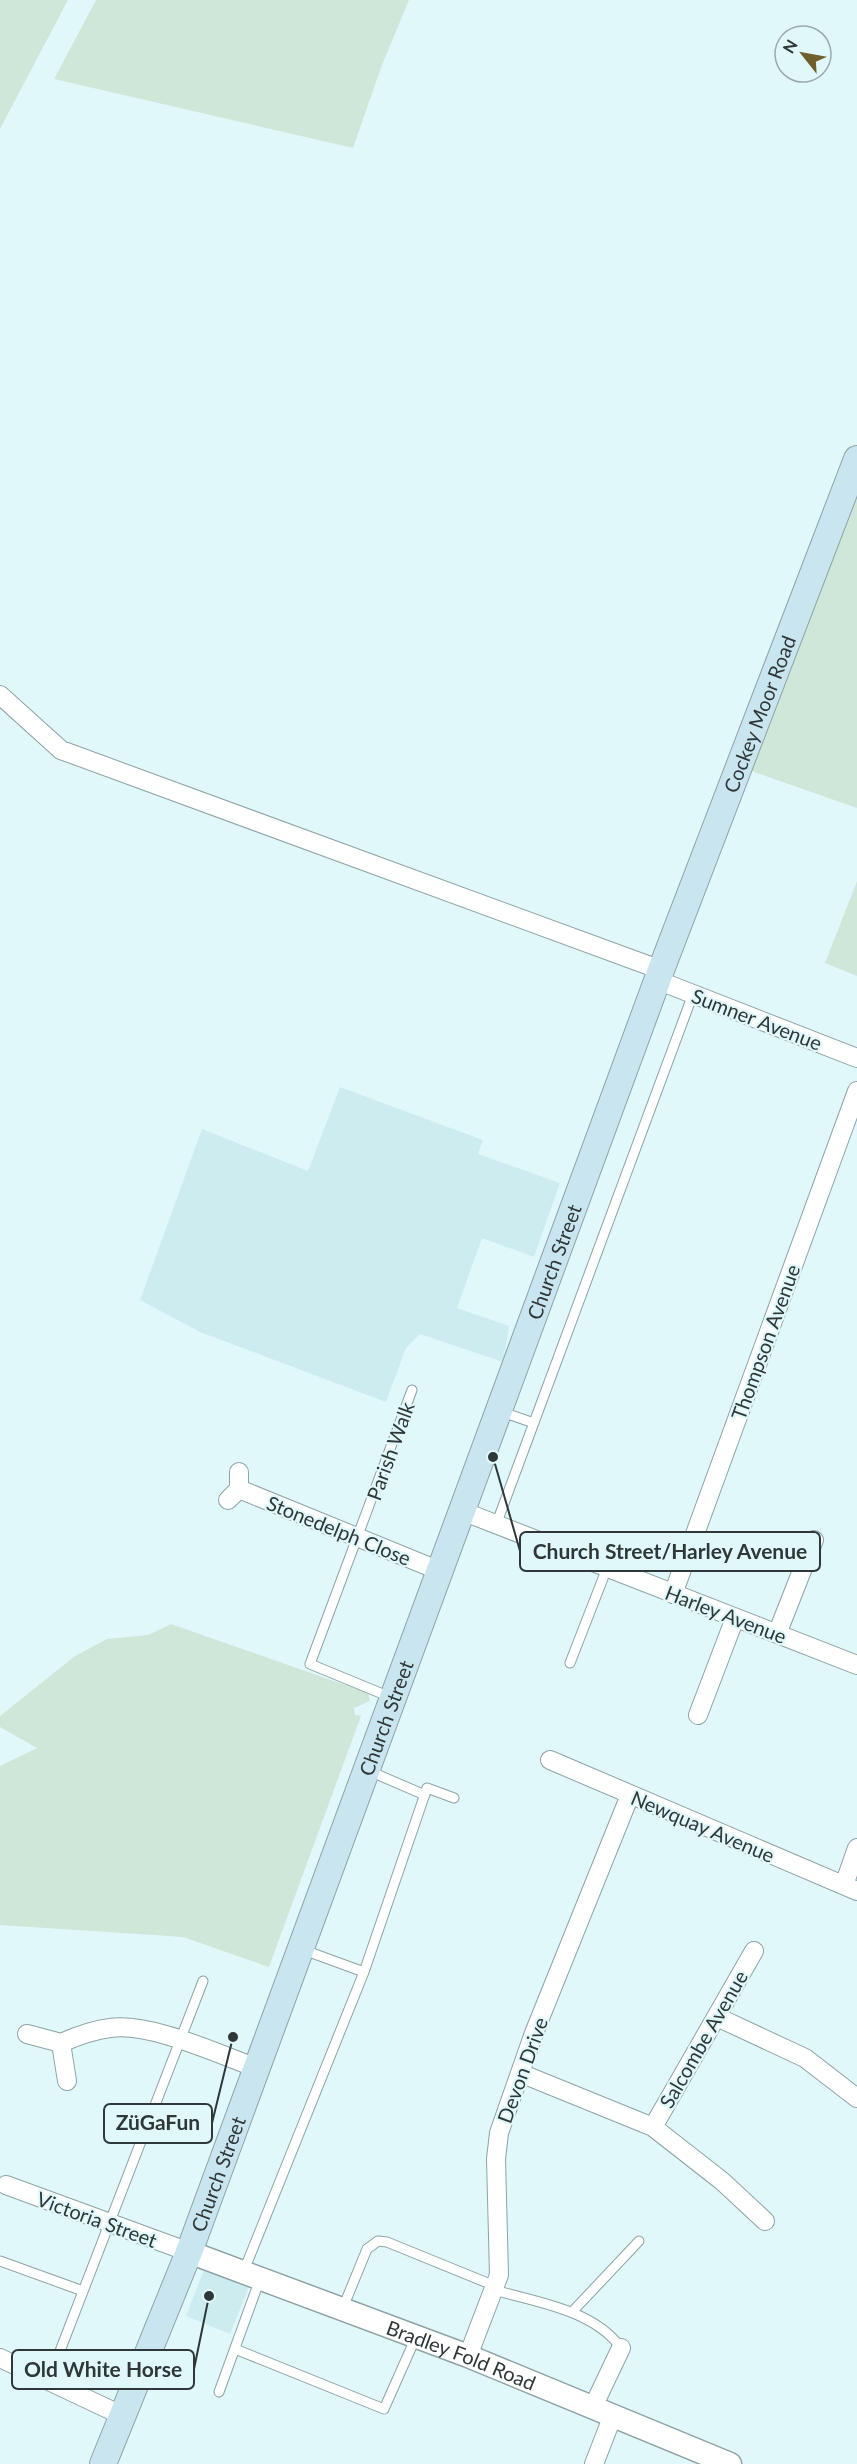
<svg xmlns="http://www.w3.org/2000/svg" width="857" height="2464" font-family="Lato,sans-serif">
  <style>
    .built { fill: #cdecf0 }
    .green { fill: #cfe7d9 }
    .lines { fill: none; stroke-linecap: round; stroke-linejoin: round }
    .service-casing { stroke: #8da3a5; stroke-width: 11 }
    .minor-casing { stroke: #8da3a5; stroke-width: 20 }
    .tertiary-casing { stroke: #8da3a5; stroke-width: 25 }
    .secondary-casing { stroke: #8da3a5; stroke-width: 28 }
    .service { stroke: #fff; stroke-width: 9 }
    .minor { stroke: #fff; stroke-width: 18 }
    .tertiary { stroke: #fff; stroke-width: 22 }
    .secondary { stroke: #c9e5f0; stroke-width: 26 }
    .labels { text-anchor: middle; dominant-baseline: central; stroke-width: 4.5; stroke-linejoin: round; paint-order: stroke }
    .street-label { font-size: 20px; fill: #2f3839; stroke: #e1f8fb }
    .leader { fill: none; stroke: #2f3839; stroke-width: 2 }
    .callout-dot { fill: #2f3839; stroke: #e1f8fb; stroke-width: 2 }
    .callout { fill: #e1f8fb; stroke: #2f3839; stroke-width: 2 }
    .callout-label { font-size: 21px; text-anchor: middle; font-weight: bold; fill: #2f3839 }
  </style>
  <rect width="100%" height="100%" fill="#e1f8fb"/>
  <!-- built -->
  <path class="built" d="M 340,1087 L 483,1140 L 478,1154 L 560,1183 L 534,1257 L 482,1238 L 457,1308 L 509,1326 L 503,1362 L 420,1334 L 406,1348 L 386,1402 L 200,1332 L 140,1300 L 202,1129 L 308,1171 Z
    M 204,2269 L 249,2287 L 230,2334 L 186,2316 Z"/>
  <!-- green -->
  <path class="green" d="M 0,0 L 68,0 L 0,129 Z
    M 96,0 L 409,0 L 382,65 L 353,148 L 54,79 Z
    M 857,493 L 857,808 L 751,771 Z
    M 857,881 L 857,976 L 825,963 Z
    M 171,1624 L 368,1693 L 370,1701 L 354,1708 L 355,1715 L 361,1716 L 269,1967 L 183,1937 L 0,1925 L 0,1766 L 37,1748 L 0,1727 L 0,1716 L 75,1656 L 107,1639 L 148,1635 Z"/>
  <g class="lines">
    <!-- service casing -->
    <g class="service-casing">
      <path id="service" d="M 499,1411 L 534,1423
        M 496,1525 L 693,994
        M 570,1663 L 607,1568
        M 390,1697 L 310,1664 L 412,1390
        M 369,1771 L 425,1795
        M 301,1949 L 364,1972
        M 0,2261 L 83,2291
        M 243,2273 L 364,1972 L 427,1788 L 454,1798
        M 494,2290 C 536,2302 594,2310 621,2348
        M 342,2310 L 367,2249 L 378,2241 L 387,2242 L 495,2286
        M 572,2312 L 639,2241
        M 235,2349 L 384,2409 L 416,2337
        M 48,2382 L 203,1981
        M 219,2392 L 260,2279"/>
    </g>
    <!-- minor casing -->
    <g class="minor-casing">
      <path id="minor" d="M 0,695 L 61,750 L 661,970
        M 657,980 L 857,1058
        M 239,1489 L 440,1571
        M 228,1500 L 239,1489 L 239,1472
        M 462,1511 L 857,1665
        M 673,1594 L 857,1091
        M 777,1634 L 814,1540
        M 698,1715 L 735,1618
        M 550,1760 L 857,1891
        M 844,1885 L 857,1848
        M 717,2017 L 805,2058 L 857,2098
        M 27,2034 L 61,2043 L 67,2081
        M 61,2043 C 77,2036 93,2030 110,2028 C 150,2022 218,2054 257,2068
        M 520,2073 L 653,2127 L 722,2181 L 765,2221
        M 653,2127 L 754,1951
        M 6,2185 L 189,2252
        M 468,2356 L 499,2275 L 496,2159 L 499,2133 L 534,2033 L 630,1795
        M 0,2358 L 123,2416
        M 593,2407 L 621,2348
        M 594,2464 L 613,2415"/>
    </g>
    <!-- tertiary casing -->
    <g class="tertiary-casing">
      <g id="tertiary">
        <path id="s1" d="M 189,2252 L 468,2356 L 730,2464"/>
      </g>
    </g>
    <!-- secondary casing -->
    <g class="secondary-casing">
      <g id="secondary">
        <path id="s2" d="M 103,2464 L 189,2252 L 661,970 L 857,459"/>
      </g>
    </g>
    <!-- service -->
    <use href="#service" class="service"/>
    <!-- minor -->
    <use href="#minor" class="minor"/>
    <!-- tertiary -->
    <use href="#tertiary" class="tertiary"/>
    <!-- secondary -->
    <use href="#secondary" class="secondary"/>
  </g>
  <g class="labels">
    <!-- street labels -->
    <g class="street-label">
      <text stroke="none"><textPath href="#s2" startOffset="1869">Cockey Moor Road</textPath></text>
      <text transform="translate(757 1019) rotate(21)">Sumner Avenue</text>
      <text stroke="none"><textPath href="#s2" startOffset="1284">Church Street</textPath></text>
      <text transform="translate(765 1342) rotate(-70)">Thompson Avenue</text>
      <text transform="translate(390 1451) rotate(-70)">Parish Walk</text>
      <text transform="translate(339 1530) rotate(22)">Stonedelph Close</text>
      <text transform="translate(726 1614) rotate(21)">Harley Avenue</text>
      <text stroke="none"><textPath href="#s2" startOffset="798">Church Street</textPath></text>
      <text transform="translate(703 1826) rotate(23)">Newquay Avenue</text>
      <text transform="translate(703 2039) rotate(-60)">Salcombe Avenue</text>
      <text transform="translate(522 2070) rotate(-70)">Devon Drive</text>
      <text stroke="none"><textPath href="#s2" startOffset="312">Church Street</textPath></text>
      <text transform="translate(97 2219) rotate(20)">Victoria Street</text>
      <text stroke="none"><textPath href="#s1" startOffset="291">Bradley Fold Road</textPath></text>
    </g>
  </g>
  <!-- callouts -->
  <path class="leader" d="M493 1457L520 1551M233 2037L212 2123M209 2296L194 2369"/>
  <g class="callout-dot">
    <circle cx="493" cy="1457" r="6"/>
    <circle cx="233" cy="2037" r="6"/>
    <circle cx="209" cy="2296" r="6"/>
  </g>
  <g class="callout">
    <rect x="520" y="1532" width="300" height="39" rx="6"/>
    <rect x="104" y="2104" width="108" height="39" rx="6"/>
    <rect x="12" y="2350" width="182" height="39" rx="6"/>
  </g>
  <g class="callout-label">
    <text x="670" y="1559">Church Street/Harley Avenue</text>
    <text x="158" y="2130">ZüGaFun</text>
    <text x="103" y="2377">Old White Horse</text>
  </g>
  <!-- north arrow -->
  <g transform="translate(803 54) rotate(301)"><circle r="28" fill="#e1f8fb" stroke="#9aabad" stroke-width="1.5"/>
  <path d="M0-4.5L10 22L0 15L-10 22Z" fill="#71602e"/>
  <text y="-9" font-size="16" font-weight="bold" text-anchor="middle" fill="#2f3839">N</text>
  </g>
</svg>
